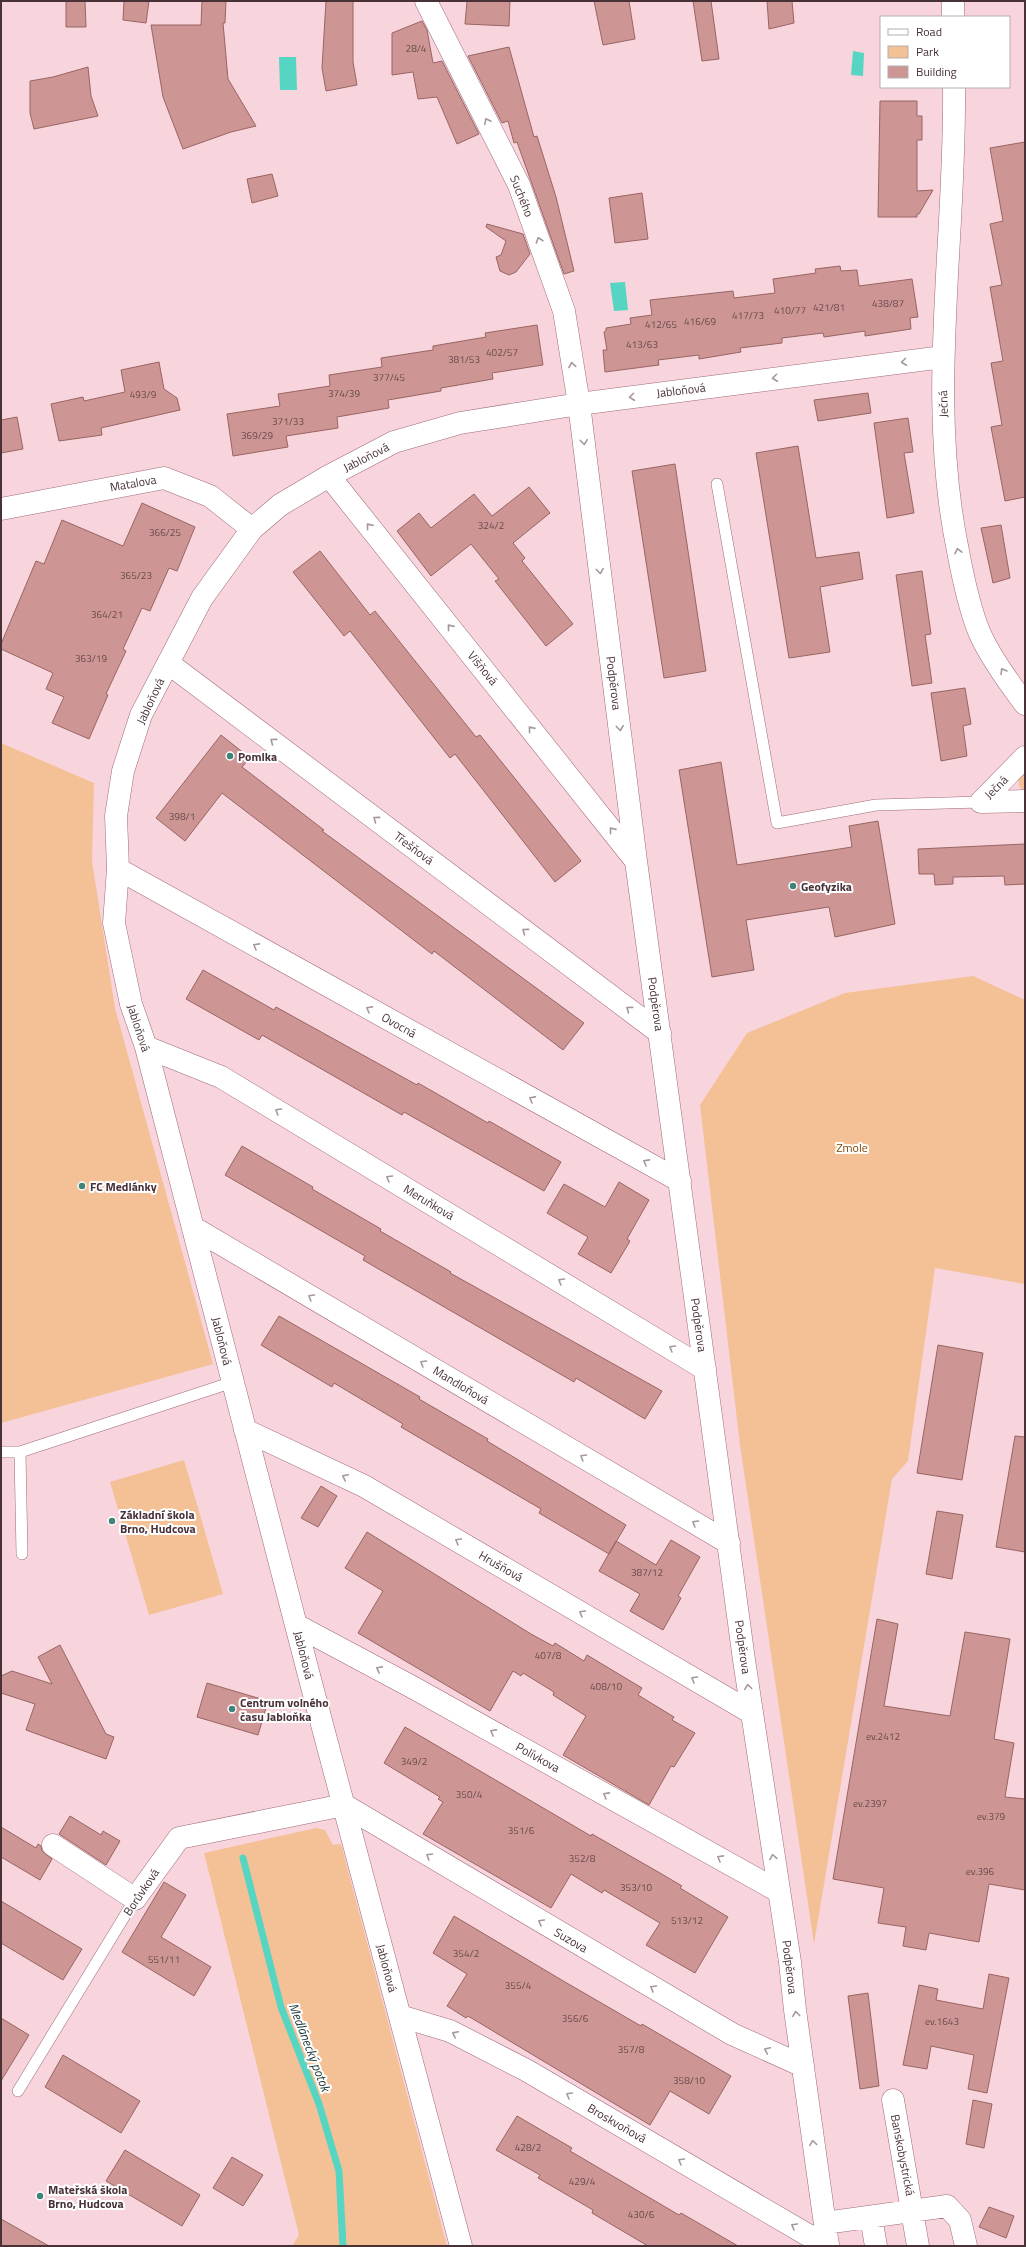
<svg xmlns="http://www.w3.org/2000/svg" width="1026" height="2247" font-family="'Titillium Web',sans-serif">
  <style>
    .green { fill: #f4c196 }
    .water { fill: #56d5c2 }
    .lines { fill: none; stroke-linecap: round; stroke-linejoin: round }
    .stream { stroke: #56d5c2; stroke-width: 7 }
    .building { fill: #cd9593; stroke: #996563 }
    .service-casing { stroke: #9e6b79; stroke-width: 12 }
    .minor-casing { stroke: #9e6b79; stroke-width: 23 }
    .service { stroke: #fff; stroke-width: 11 }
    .minor { stroke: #fff; stroke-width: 22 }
    .oneway { stroke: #a4989c }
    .poi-dot { fill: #408479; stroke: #fff; stroke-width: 1.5 }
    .labels { text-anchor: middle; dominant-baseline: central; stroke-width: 4; stroke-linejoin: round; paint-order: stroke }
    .number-label { font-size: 10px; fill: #694b4f }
    .street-label { font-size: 12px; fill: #483238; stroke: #fff }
    .poi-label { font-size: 12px; font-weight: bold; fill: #483238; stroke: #fff; text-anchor: start }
    .park-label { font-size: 12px; fill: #7e4600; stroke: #fff }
    .water-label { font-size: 13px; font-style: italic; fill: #1b3632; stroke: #fff }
  </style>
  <rect width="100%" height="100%" fill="#f8d4dd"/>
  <!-- green -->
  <path class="green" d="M 1,743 L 94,783 L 92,861 L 115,1008 L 213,1364 L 1,1423 Z
    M 1025,769 L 1025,793 L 1019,786 L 1019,777 Z
    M 973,976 L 1025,1000 L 1025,1284 L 935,1268 L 908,1461 L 892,1479 L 814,1944 L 740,1445 L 700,1105 L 747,1033 L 845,993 Z
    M 184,1460 L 223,1594 L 149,1615 L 110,1482 Z
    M 316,1828 L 325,1830 L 333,1845 L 341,1844 L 447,2246 L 292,2246 L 299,2235 L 204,1853 Z"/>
  <!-- water -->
  <path class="water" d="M 853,51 L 864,53 L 863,76 L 851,75 Z
    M 279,57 L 296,57 L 297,90 L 280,90 Z
    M 625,282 L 628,310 L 614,311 L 610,283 Z"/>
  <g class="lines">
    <!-- stream -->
    <path class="stream" d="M 243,1858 L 281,2007 L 319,2104 L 339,2171 L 343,2246"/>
  </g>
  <!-- building -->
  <path class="building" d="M 66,1 L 85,1 L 86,27 L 66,27 Z
    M 124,1 L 149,1 L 146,23 L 123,20 Z
    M 202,1 L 226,1 L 225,23 L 223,23 L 228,79 L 256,126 L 231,132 L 183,149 L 163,97 L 151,25 L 201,25 Z
    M 326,1 L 353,1 L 353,62 L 357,85 L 326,91 L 322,68 Z
    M 467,1 L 510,1 L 509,26 L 465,24 Z
    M 594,1 L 629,1 L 635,39 L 603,45 Z
    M 693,1 L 711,1 L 719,59 L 702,61 Z
    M 767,1 L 792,1 L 794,23 L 769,29 Z
    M 422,21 L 427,30 L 433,63 L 442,61 L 479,134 L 457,144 L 437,97 L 418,99 L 413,72 L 392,75 L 392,33 Z
    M 509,47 L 534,137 L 537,136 L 556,197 L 574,271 L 564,274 L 517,142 L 514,143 L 508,121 L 502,123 L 468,56 Z
    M 88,67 L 91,96 L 98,116 L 34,129 L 30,113 L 30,81 L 53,77 Z
    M 880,101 L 917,101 L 917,116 L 922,116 L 922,140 L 917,140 L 917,191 L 933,190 L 919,214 L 917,214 L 917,217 L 878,217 Z
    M 1025,142 L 1025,497 L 1005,501 L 991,427 L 1002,425 L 991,363 L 1003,361 L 990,287 L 1002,285 L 990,224 L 1003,221 L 990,148 Z
    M 272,174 L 278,196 L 252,203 L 247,179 Z
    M 642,193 L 648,239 L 615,243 L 609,198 Z
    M 487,224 L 523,234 L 530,254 L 516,272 L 509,275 L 500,271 L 496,257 L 501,255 L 506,241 L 486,227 Z
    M 840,266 L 841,271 L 857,270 L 859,286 L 912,279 L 918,317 L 910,318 L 911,329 L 865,336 L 865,331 L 824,337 L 823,333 L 782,338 L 782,343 L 740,348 L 741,352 L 699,359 L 699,355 L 658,360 L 659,365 L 605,372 L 603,350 L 607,350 L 604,332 L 606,331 L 606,328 L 631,324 L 630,318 L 652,315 L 650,300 L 733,291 L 734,298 L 775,293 L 773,279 L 816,273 L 815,269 Z
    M 537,325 L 543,365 L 492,373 L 493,379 L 441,388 L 441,391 L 388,400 L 389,408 L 337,417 L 338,428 L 286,436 L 288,447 L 233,456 L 227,414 L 280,406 L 278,394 L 330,386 L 329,375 L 382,367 L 381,358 L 433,350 L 433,346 L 486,337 L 485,333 Z
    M 159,362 L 164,389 L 177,398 L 180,410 L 101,428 L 102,435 L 59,441 L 51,404 L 83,397 L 84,401 L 125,392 L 121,370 Z
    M 868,393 L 871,413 L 818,421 L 814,400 Z
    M 17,417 L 23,449 L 1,453 L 1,420 Z
    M 908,418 L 913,452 L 904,453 L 914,513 L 887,518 L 874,423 Z
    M 798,446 L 816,558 L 859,552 L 863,579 L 820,587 L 830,652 L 789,658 L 756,453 Z
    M 675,464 L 706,671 L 664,678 L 632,471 Z
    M 529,487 L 550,513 L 513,543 L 525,558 L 522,561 L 573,624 L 546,646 L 495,581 L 499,579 L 471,544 L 431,576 L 397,531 L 419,513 L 431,528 L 474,494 L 492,516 Z
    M 142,503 L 195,527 L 177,571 L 169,568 L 150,611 L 142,608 L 123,649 L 126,651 L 106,694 L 108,695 L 89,739 L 52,723 L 64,697 L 46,689 L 53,673 L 1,649 L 1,644 L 36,561 L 44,564 L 62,520 L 123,546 Z
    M 1001,525 L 1010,578 L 993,583 L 981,528 Z
    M 320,551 L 370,615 L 375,611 L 476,737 L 480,735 L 581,861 L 555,882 L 455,754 L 450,758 L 350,631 L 344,636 L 293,572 Z
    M 922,571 L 931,634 L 925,635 L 932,683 L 912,686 L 896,575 Z
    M 965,688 L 971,724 L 963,726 L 967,756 L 941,761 L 931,693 Z
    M 221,735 L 250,758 L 242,767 L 324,830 L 322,831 L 584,1023 L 563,1050 L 434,951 L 432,954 L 222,793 L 185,841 L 156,818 Z
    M 721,762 L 737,865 L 852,847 L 849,826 L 878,821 L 895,924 L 835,937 L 829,907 L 746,920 L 754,970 L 712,977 L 679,770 Z
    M 1025,844 L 1025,884 L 1005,885 L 1004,876 L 953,877 L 953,884 L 935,885 L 934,874 L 919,874 L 918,849 Z
    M 203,970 L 274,1010 L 276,1007 L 417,1085 L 418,1083 L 488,1123 L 489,1121 L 561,1162 L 544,1191 L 404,1112 L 402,1115 L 262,1035 L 259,1040 L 186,999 Z
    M 242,1146 L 313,1187 L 312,1189 L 381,1229 L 380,1231 L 451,1272 L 450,1273 L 662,1391 L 645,1419 L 576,1378 L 574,1382 L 363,1260 L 365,1256 L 225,1175 Z
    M 619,1182 L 649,1200 L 627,1239 L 630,1241 L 611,1273 L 578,1254 L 588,1237 L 547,1213 L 564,1184 L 605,1207 Z
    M 279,1316 L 420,1397 L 419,1399 L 488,1439 L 487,1441 L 626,1525 L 609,1554 L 539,1513 L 541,1509 L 401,1427 L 403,1424 L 334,1383 L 332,1387 L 261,1345 Z
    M 938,1345 L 983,1353 L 962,1480 L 917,1473 Z
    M 1015,1436 L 1025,1437 L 1025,1552 L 996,1547 Z
    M 321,1486 L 337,1496 L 318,1527 L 301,1518 Z
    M 937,1511 L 963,1515 L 952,1579 L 926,1574 Z
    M 367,1532 L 531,1634 L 553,1646 L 555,1643 L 584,1661 L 587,1655 L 642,1688 L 638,1695 L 674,1717 L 672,1720 L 695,1733 L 674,1767 L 671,1766 L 649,1805 L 563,1755 L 586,1716 L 553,1695 L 554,1692 L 523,1673 L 521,1676 L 513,1671 L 490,1711 L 358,1633 L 383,1591 L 345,1568 Z
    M 671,1540 L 700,1557 L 678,1596 L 681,1598 L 663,1630 L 630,1611 L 640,1594 L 599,1571 L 616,1541 L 656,1565 Z
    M 877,1619 L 898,1624 L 884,1706 L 950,1716 L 965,1632 L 1010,1639 L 994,1739 L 1014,1743 L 1005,1797 L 1025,1799 L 1025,1890 L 989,1884 L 979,1942 L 929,1933 L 926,1950 L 903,1946 L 906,1927 L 878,1923 L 884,1888 L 833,1879 Z
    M 60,1645 L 106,1734 L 114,1737 L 106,1759 L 26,1730 L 35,1704 L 1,1693 L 1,1676 L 12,1671 L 52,1684 L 38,1657 Z
    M 207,1683 L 268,1701 L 258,1735 L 197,1717 Z
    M 405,1727 L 591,1836 L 592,1834 L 660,1873 L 682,1886 L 680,1888 L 728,1917 L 695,1973 L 646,1945 L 660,1923 L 604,1890 L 602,1893 L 571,1874 L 551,1908 L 423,1834 L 443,1802 L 438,1799 L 440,1797 L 384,1763 Z
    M 70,1816 L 101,1835 L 103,1831 L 120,1841 L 106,1865 L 59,1834 Z
    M 1,1827 L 36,1848 L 38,1844 L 41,1846 L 42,1851 L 52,1859 L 40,1880 L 1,1857 Z
    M 164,1882 L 186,1895 L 161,1937 L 211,1967 L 194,1996 L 122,1952 Z
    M 1,1901 L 82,1949 L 63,1980 L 1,1943 Z
    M 454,1916 L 565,1982 L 641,2026 L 642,2024 L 731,2076 L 709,2114 L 670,2091 L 650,2125 L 468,2016 L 466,2018 L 447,2006 L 467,1974 L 433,1953 Z
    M 989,1974 L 1009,1978 L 987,2093 L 968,2089 L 974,2055 L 931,2046 L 927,2069 L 903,2065 L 919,1985 L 938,1989 L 936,2000 L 983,2009 Z
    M 868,1993 L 879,2086 L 860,2089 L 848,1996 Z
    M 1,2018 L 29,2035 L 1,2081 Z
    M 63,2055 L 140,2101 L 121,2133 L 45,2087 Z
    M 973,2100 L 992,2104 L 984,2148 L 966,2144 Z
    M 517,2116 L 572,2148 L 570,2151 L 679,2215 L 681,2213 L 738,2246 L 648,2246 L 592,2213 L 593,2210 L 538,2178 L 540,2175 L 496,2150 Z
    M 125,2150 L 200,2195 L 182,2226 L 106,2181 Z
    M 232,2157 L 263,2175 L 243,2206 L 213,2188 Z
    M 989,2207 L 1014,2216 L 1006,2238 L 979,2227 Z
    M 1,2219 L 49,2246 L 1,2246 Z"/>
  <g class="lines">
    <!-- service casing -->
    <g class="service-casing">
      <path id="service" d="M 717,484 L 777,823 L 876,805 L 981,802
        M 1,1452 L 20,1452 L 233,1382
        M 20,1452 L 22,1554
        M 18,2091 L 135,1899"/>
    </g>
    <!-- minor casing -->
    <g class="minor-casing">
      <path id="minor" d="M 426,1 L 519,185 L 564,311 L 579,404 L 636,861 L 744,1660 L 790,1962 L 795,2010 L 828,2246
        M 953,1 L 953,17
        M 954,87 C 956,242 926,398 958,551 C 963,578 969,608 980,634 C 991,658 1009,683 1025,704
        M 329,476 L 636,861
        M 1,509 L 164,478 L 210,496 L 252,529
        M 168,663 L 660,1033
        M 981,802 L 1025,757
        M 981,802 L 1025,801
        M 118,869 L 680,1181
        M 146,1047 L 221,1077 L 705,1369
        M 194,1228 L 729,1543
        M 245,1430 L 364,1486 L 752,1713
        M 296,1625 L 414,1688 L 778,1891
        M 344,1805 L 732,2034 L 803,2066
        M 53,1845 L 135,1899 L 179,1838 L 344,1805
        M 400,2016 L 450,2031 L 526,2070 L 806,2234 L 828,2244
        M 893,2100 L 918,2246
        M 871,2217 L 876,2246
        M 825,2223 L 947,2206 L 960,2220 L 966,2246
        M 461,2246 L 311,1683 L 146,1047 L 131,1004 L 114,923 L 118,869 L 116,816 L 123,771 L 141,715 L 202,598 L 252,529 L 280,505 L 329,476 L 394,442 L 460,423 L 579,404 L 943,357"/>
    </g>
    <!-- service -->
    <use href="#service" class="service"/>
    <!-- minor -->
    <use href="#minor" class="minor"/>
  </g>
  <!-- one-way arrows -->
  <defs><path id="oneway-chevron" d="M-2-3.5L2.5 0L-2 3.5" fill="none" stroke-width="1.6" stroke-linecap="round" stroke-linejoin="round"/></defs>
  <g class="oneway">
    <use href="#oneway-chevron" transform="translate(487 121) rotate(-117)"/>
    <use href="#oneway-chevron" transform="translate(539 240) rotate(-109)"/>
    <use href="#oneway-chevron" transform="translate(904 362) rotate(173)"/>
    <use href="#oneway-chevron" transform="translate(572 365) rotate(-99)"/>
    <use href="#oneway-chevron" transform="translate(775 378) rotate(173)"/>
    <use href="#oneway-chevron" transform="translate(632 397) rotate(173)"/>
    <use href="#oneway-chevron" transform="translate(584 442) rotate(83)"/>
    <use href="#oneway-chevron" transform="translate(369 526) rotate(-129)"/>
    <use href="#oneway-chevron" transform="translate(958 551) rotate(-102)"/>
    <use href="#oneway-chevron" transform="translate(600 571) rotate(83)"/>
    <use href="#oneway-chevron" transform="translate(450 627) rotate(-129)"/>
    <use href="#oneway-chevron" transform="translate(1003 671) rotate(-121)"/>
    <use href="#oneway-chevron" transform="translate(620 728) rotate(83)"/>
    <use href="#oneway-chevron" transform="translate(531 729) rotate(-129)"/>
    <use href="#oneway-chevron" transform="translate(273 741) rotate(-143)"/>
    <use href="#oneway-chevron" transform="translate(376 819) rotate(-143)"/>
    <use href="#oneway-chevron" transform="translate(612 830) rotate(-129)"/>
    <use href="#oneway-chevron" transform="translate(525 931) rotate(-143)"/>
    <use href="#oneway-chevron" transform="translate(256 946) rotate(-151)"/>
    <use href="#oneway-chevron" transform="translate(369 1009) rotate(-151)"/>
    <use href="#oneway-chevron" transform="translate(629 1009) rotate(-143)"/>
    <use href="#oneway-chevron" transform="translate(532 1099) rotate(-151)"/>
    <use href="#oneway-chevron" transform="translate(278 1111) rotate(-149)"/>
    <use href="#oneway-chevron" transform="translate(646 1162) rotate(-151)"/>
    <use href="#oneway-chevron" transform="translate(389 1178) rotate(-149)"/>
    <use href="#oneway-chevron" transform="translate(561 1281) rotate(-149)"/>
    <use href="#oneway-chevron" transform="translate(311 1297) rotate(-149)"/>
    <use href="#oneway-chevron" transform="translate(672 1348) rotate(-149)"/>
    <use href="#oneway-chevron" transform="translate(423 1363) rotate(-149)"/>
    <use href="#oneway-chevron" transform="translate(583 1457) rotate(-149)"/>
    <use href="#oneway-chevron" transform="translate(345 1477) rotate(-154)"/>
    <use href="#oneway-chevron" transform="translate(695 1523) rotate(-149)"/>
    <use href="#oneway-chevron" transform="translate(458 1541) rotate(-150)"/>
    <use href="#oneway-chevron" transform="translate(582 1613) rotate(-150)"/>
    <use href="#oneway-chevron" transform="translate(379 1669) rotate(-152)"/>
    <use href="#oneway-chevron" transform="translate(694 1679) rotate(-150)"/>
    <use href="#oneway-chevron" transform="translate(748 1687) rotate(-98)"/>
    <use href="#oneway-chevron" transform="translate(493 1732) rotate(-151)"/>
    <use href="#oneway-chevron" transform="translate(606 1795) rotate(-151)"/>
    <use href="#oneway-chevron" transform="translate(429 1856) rotate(-149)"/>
    <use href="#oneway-chevron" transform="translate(773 1857) rotate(-99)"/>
    <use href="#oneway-chevron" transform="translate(720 1858) rotate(-151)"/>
    <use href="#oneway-chevron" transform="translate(541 1922) rotate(-150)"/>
    <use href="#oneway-chevron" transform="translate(653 1988) rotate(-150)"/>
    <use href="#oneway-chevron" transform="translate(796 2014) rotate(-97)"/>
    <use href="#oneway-chevron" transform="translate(455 2034) rotate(-154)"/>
    <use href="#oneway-chevron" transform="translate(767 2050) rotate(-155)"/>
    <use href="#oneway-chevron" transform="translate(569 2095) rotate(-150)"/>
    <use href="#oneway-chevron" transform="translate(813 2143) rotate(-98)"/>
    <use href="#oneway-chevron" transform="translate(681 2161) rotate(-150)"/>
    <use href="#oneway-chevron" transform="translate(794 2226) rotate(-150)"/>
  </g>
  <!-- markers -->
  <g class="poi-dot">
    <circle cx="230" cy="756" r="4"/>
    <circle cx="793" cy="886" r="4"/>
    <circle cx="82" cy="1186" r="4"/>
    <circle cx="112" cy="1521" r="4"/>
    <circle cx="232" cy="1709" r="4"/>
    <circle cx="40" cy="2196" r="4"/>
  </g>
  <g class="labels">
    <!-- number labels -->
    <g class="number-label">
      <text x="416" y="48">28/4</text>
      <text x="888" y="303">438/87</text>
      <text x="829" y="307">421/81</text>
      <text x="790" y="310">410/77</text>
      <text x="748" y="315">417/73</text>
      <text x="700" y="321">416/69</text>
      <text x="661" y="324">412/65</text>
      <text x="642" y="344">413/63</text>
      <text x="502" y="352">402/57</text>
      <text x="464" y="359">381/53</text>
      <text x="389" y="377">377/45</text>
      <text x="344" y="393">374/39</text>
      <text x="143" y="394">493/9</text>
      <text x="288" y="421">371/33</text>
      <text x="257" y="435">369/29</text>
      <text x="491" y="525">324/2</text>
      <text x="165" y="532">366/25</text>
      <text x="136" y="575">365/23</text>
      <text x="107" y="614">364/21</text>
      <text x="91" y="658">363/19</text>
      <text x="182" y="816">398/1</text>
      <text x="647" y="1572">387/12</text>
      <text x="548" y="1655">407/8</text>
      <text x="606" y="1686">408/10</text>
      <text x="883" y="1736">ev.2412</text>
      <text x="414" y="1761">349/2</text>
      <text x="469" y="1794">350/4</text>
      <text x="870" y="1803">ev.2397</text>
      <text x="991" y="1816">ev.379</text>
      <text x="521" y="1830">351/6</text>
      <text x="582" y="1858">352/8</text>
      <text x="980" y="1871">ev.396</text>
      <text x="636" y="1887">353/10</text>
      <text x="687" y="1920">513/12</text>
      <text x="466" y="1953">354/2</text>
      <text x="164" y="1959">551/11</text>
      <text x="518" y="1985">355/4</text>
      <text x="575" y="2018">356/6</text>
      <text x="942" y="2021">ev.1643</text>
      <text x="631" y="2049">357/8</text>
      <text x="689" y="2080">358/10</text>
      <text x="528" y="2147">428/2</text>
      <text x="582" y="2181">429/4</text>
      <text x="641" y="2214">430/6</text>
    </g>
    <!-- street labels -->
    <g class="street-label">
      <text transform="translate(522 196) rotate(68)">Suchého</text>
      <text transform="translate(681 390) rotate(-7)">Jabloňová</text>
      <text transform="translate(943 404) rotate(-91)">Ječná</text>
      <text transform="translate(366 457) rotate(-27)">Jabloňová</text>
      <text transform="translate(133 483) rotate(-10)">Matalova</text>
      <text transform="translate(483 668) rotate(51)">Višňová</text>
      <text transform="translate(614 683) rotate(83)">Podpěrova</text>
      <text transform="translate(150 701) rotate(-65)">Jabloňová</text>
      <text transform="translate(996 787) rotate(-45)">Ječná</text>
      <text transform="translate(414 848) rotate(37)">Třešňová</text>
      <text transform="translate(656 1004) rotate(82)">Podpěrova</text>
      <text transform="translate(399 1025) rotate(29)">Ovocná</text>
      <text transform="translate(139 1028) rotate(72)">Jabloňová</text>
      <text transform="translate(429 1202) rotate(31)">Meruňková</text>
      <text transform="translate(699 1325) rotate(82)">Podpěrova</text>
      <text transform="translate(222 1341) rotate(76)">Jabloňová</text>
      <text transform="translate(461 1385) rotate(31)">Mandloňová</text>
      <text transform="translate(501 1566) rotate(30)">Hrušňová</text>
      <text transform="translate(743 1647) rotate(82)">Podpěrova</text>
      <text transform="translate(304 1655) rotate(76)">Jabloňová</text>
      <text transform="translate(538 1757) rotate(29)">Polívkova</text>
      <text transform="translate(141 1892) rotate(-56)">Borůvková</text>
      <text transform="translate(571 1940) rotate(30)">Suzova</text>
      <text transform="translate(790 1967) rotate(83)">Podpěrova</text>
      <text transform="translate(387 1968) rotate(75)">Jabloňová</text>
      <text transform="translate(617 2123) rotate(30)">Broskvoňová</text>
      <text transform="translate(903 2155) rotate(79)">Banskobystrická</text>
    </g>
    <!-- poi labels -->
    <g class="poi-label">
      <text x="238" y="756">Pomlka</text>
      <text x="801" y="886">Geofyzika</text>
      <text x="90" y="1186">FC Medlánky</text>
      <text x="120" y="1514">Základní škola<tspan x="120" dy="14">Brno, Hudcova</tspan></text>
      <text x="240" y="1702">Centrum volného<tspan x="240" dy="14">času Jabloňka</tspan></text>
      <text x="48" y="2189">Mateřská škola<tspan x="48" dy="14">Brno, Hudcova</tspan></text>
    </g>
    <!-- park labels -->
    <g class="park-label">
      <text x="852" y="1147">Zmole</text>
    </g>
    <!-- water labels -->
    <g class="water-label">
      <text transform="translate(310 2047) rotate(69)">Medlánecký potok</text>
    </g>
  </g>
  <!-- border -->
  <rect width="1026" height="2247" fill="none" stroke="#483238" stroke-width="4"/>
  <!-- legend -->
  <rect x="880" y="16" width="130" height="72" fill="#ffffff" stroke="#b6adaf"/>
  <rect x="888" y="29" width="20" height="6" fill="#ffffff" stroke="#b6adaf"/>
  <text x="916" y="36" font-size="12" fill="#483238">Road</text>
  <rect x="888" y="46" width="20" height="12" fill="#f4c196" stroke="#b6adaf"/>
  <text x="916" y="56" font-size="12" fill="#483238">Park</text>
  <rect x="888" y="66" width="20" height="12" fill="#cd9593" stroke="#b6adaf"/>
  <text x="916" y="76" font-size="12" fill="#483238">Building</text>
</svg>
